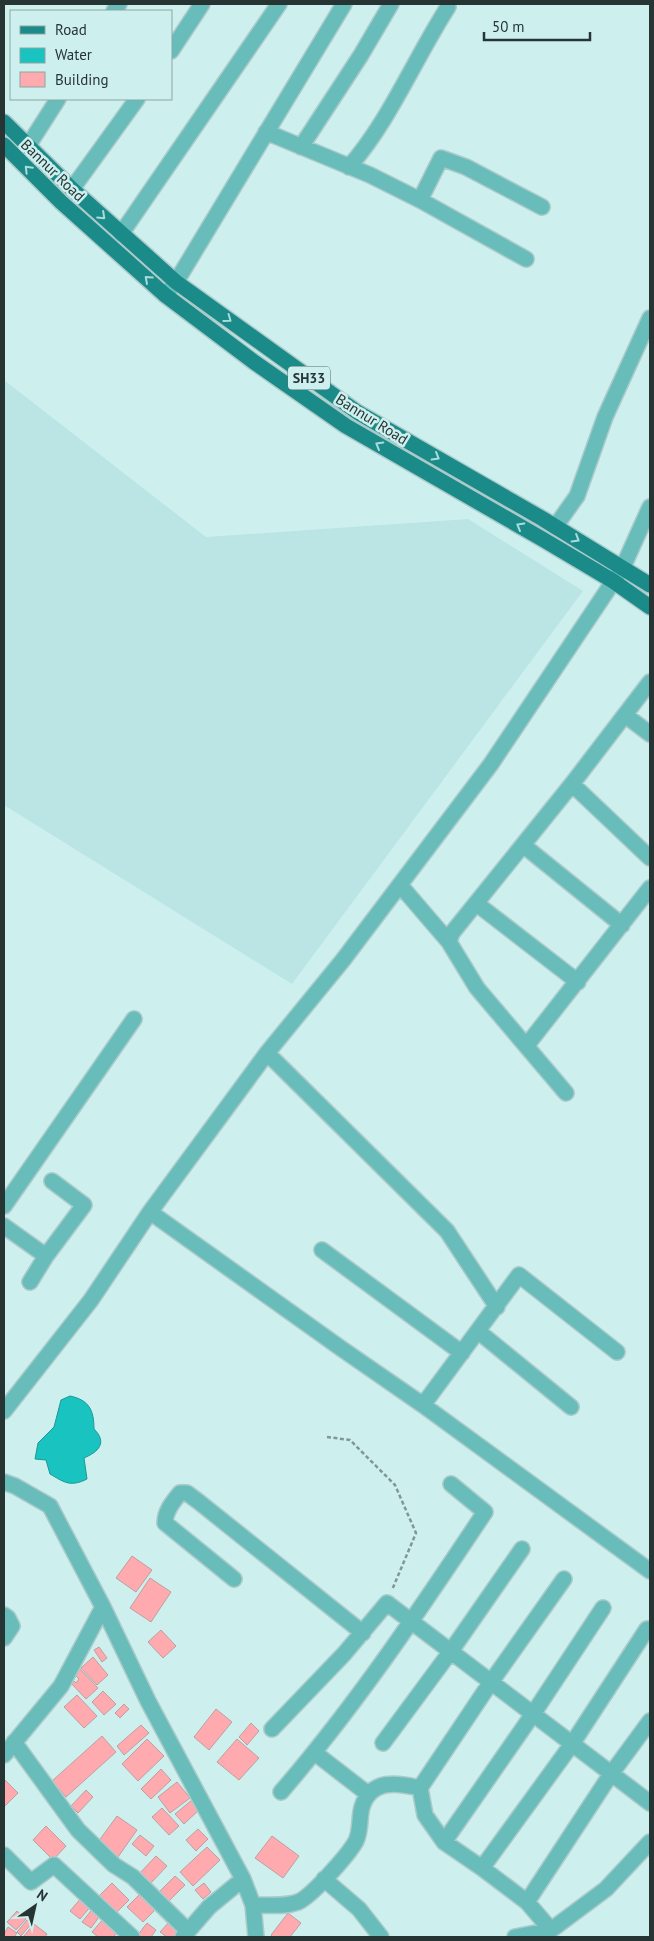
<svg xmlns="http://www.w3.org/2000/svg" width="654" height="1941" font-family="'PT Sans',sans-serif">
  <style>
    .built { fill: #bae5e4 }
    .water { fill: #19c3c0; stroke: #1d9896 }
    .building { fill: #feaaae; stroke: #be9fa0 }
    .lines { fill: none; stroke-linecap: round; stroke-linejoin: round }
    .minor-casing { stroke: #accaca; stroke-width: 18 }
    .major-casing { stroke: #accaca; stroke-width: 18 }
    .path { stroke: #7f9797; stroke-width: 2.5; stroke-dasharray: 4 2.5; stroke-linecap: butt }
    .minor { stroke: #68bdbb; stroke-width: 15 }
    .major { stroke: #1a8b89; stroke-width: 15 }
    .oneway { stroke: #a9dcdb }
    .labels { text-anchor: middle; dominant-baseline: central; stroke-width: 5; stroke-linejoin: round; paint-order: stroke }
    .shield { fill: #cdf0ef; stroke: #596c6c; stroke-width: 1 }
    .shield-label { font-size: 14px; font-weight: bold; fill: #273434 }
    .street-label { font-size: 15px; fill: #273434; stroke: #cdf0ef }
  </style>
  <rect width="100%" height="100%" fill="#cdf0ef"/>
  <!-- built -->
  <path class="built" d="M 4,380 L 206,537 L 468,519 L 583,591 L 292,984 L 4,805 Z"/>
  <!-- water -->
  <path class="water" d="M 70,1396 C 89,1400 94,1410 94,1429 C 108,1443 98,1452 84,1458 L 87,1479 C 71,1487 65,1483 50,1474 L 46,1460 L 35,1459 L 38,1443 L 54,1427 L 61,1400 Z"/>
  <!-- building -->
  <path class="building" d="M 132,1556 L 152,1570 L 136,1592 L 116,1578 Z
    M 150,1578 L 171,1592 L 151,1622 L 130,1608 Z
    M 161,1630 L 176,1646 L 163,1658 L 148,1642 Z
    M 99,1647 L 107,1658 L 102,1662 L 94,1650 Z
    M 93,1657 L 108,1675 L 97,1685 L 81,1668 Z
    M 80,1669 L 98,1688 L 86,1699 L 70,1682 L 73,1680 L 76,1683 L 79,1679 L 74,1674 Z
    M 103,1691 L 116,1704 L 104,1715 L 92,1702 Z
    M 77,1695 L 97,1716 L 84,1728 L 64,1707 Z
    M 124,1704 L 129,1709 L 120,1718 L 115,1713 Z
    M 216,1709 L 232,1722 L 209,1750 L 194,1737 Z
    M 251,1723 L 259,1731 L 247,1745 L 239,1737 Z
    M 141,1725 L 149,1733 L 124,1755 L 117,1746 Z
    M 102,1736 L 116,1752 L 66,1797 L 52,1781 Z
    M 147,1739 L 164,1756 L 138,1781 L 122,1764 Z
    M 237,1739 L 259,1758 L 239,1780 L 217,1762 Z
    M 161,1769 L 171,1780 L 151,1799 L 141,1789 Z
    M 4,1779 L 18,1793 L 4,1807 Z
    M 177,1782 L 190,1798 L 170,1813 L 158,1797 Z
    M 86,1790 L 93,1797 L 78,1813 L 71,1806 Z
    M 192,1800 L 200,1809 L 184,1824 L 175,1814 Z
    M 162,1808 L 179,1826 L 169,1835 L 152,1817 Z
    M 117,1816 L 137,1830 L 118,1857 L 98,1842 Z
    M 46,1826 L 66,1846 L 53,1860 L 33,1840 Z
    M 198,1829 L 208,1839 L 196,1851 L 186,1840 Z
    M 140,1835 L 154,1846 L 146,1856 L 132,1844 Z
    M 272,1836 L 299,1856 L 283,1878 L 255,1858 Z
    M 207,1847 L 220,1860 L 193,1886 L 180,1872 Z
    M 156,1856 L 167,1866 L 150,1884 L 139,1874 Z
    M 175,1876 L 185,1885 L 167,1903 L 157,1894 Z
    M 112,1883 L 129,1900 L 115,1914 L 98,1897 Z
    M 204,1883 L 211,1892 L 203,1899 L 195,1890 Z
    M 142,1892 L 158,1907 L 143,1922 L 127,1907 Z
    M 82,1897 L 92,1905 L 80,1919 L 70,1911 Z
    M 94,1907 L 102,1913 L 91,1928 L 82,1922 Z
    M 17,1911 L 26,1919 L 16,1930 L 7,1922 Z
    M 288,1913 L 301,1923 L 290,1937 L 273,1937 L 271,1935 Z
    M 104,1918 L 119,1931 L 113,1937 L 98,1937 L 92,1932 Z
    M 27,1920 L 32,1923 L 21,1936 L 17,1932 Z
    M 171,1920 L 181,1929 L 175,1937 L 167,1937 L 160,1932 Z
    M 147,1923 L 156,1930 L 151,1937 L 138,1937 L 137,1936 Z
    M 34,1924 L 47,1934 L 45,1937 L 23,1937 Z
    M 8,1927 L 17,1933 L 14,1937 L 4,1937 L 4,1934 Z"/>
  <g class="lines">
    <!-- minor casing -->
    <g class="minor-casing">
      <path id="minor" d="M 114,11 L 119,4
        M 171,51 L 202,4
        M 266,132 L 370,175 L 420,200 L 441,158 L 466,167 L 542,207
        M 28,146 L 58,99
        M 301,147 L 361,55 L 391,4
        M 349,167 C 390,120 414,60 448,7
        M 72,189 L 137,99
        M 420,200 L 526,259
        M 121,234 L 279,4
        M 165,295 L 176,282 L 344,4
        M 555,527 L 577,496 L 605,417 L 650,318
        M 625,715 L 650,734
        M 572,784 L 650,858
        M 523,845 L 622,925
        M 400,885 L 449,942
        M 477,904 L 578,982
        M 527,1045 L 650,888
        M 267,1053 L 447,1231 L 497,1307
        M 566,1093 L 477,988 L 449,942 L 452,933 L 572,784 L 650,682
        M 4,1206 L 134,1019
        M 150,1212 L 342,1349 L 423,1405 L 650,1571
        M 4,1226 L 46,1256 L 84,1205 L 52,1181
        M 322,1250 L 462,1353
        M 30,1282 L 46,1256
        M 479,1332 L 571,1407
        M 423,1405 L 519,1275 L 617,1352
        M 4,1411 L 91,1300 L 150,1212 L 267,1053 L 343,960 L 491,764 L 623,567 L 650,507
        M 4,1482 L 15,1486 L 50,1506 L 103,1607 L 148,1701 L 243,1879 L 253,1905 L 256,1937
        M 234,1579 L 165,1523 C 165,1511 173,1502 180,1493 L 187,1493 L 199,1502 L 363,1633
        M 4,1615 L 8,1618 L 12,1626 L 4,1638
        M 272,1729 L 344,1654 L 387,1603 L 650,1803
        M 14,1742 L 78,1830 L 114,1865 L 133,1877 L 188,1931
        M 383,1743 L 451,1651 L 522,1549
        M 315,1753 L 368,1794
        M 4,1755 L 61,1686 L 103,1607
        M 281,1792 C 357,1704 421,1608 485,1512 L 451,1484
        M 444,1842 L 533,1714 L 603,1608
        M 4,1855 L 31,1882 L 54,1865 L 132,1937
        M 482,1868 L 572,1744 L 647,1629
        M 324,1879 L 359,1909 L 381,1937
        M 527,1902 L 611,1774 L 650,1721
        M 253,1905 C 268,1905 284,1907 298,1902 C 311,1897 349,1854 356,1841 C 361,1831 359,1817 362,1807 C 371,1778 398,1783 420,1788
        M 551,1930 L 527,1902 L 482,1868 L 444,1842 L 425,1815 L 420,1788 L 491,1682 L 564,1579
        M 183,1937 L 209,1907 L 243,1879
        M 515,1937 L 551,1930 L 606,1889 L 650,1842"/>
    </g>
    <!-- major casing -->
    <g class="major-casing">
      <path id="major" d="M 4,122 L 72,189 L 176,282 L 357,412 L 543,519 L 650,585
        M 4,145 L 61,202 L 165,295 L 254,362 L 346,426 L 544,540 L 613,581 L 650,607"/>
    </g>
    <!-- path -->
    <path class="path" d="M 327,1437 L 350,1440 L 395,1485 L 416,1533 L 392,1590"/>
    <!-- minor -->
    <use href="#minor" class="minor"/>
    <!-- major -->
    <use href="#major" class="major"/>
  </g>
  <!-- one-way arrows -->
  <defs><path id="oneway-chevron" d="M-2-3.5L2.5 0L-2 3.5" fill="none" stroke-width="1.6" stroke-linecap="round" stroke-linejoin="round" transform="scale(1.25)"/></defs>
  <g class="oneway">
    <use href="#oneway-chevron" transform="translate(28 169) rotate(-135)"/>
    <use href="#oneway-chevron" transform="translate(102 216) rotate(43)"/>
    <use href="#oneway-chevron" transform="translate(148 279) rotate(-138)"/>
    <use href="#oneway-chevron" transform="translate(228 319) rotate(36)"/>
    <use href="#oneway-chevron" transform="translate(379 445) rotate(-150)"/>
    <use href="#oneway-chevron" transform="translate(436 457) rotate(30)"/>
    <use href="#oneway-chevron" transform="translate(520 526) rotate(-150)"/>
    <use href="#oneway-chevron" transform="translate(576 539) rotate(31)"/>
  </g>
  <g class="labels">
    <!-- shield labels -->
    <rect class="shield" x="288" y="366.5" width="42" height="23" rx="4"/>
    <g class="shield-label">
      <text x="309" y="378">SH33</text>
    </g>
    <!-- street labels -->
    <g class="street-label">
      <text transform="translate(53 170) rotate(44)">Bannur Road</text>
      <text transform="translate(372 419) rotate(32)">Bannur Road</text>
    </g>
  </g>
  <!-- border -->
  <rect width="654" height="1941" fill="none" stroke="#273434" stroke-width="10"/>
  <!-- legend -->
  <rect x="10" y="10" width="162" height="90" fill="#cdf0ef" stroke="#8ba5a4"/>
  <rect x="20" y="26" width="25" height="8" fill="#1a8b89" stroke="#8ba5a4"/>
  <text x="55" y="35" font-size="15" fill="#273434">Road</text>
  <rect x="20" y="48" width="25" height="15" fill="#19c3c0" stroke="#8ba5a4"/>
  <text x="55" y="60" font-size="15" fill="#273434">Water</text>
  <rect x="20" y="72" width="25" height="15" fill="#feaaae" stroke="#8ba5a4"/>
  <text x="55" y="85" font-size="15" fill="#273434">Building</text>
  <!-- north arrow -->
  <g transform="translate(35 1906) rotate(34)" stroke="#cdf0ef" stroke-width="4" paint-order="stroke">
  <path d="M0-4L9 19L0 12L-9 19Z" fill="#273434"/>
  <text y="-8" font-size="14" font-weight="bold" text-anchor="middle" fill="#273434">N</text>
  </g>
  <!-- scale -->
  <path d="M484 32v8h106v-8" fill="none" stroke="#273434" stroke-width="2.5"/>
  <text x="492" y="32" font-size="15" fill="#273434" stroke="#cdf0ef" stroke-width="4" paint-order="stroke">50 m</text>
</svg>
